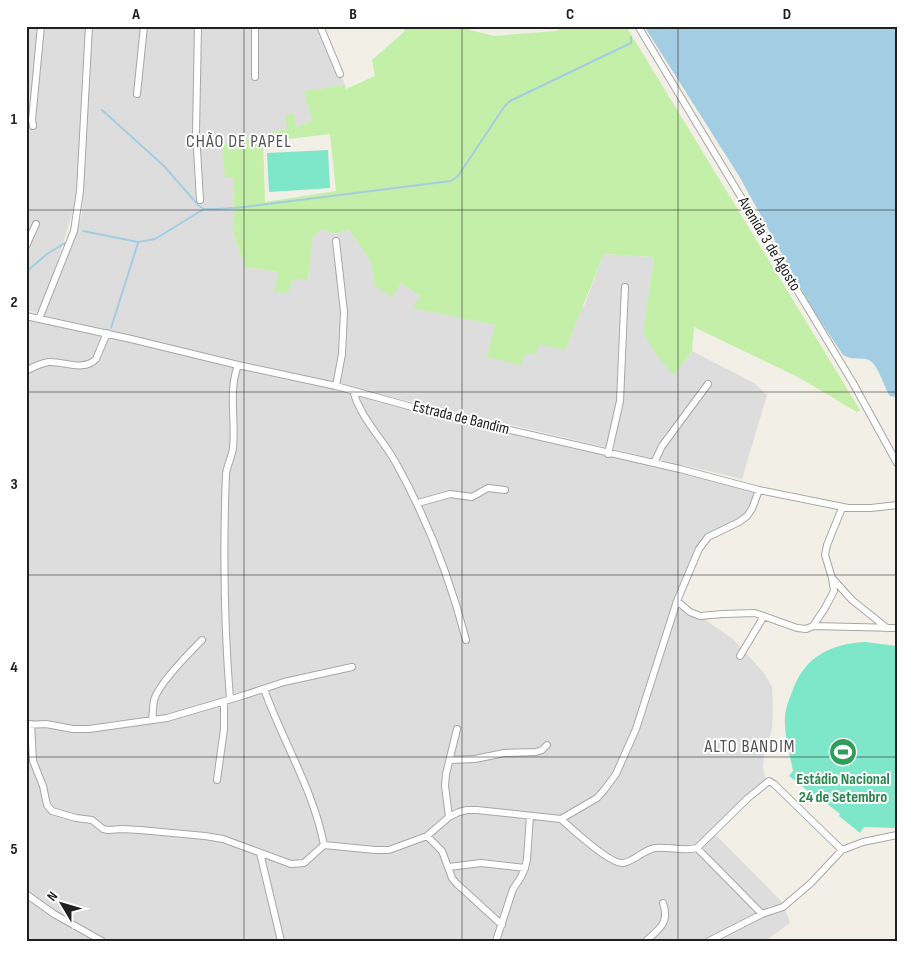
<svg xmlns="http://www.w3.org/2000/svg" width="923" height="967" font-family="'Sofia Sans Condensed',sans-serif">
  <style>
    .residential { fill: #dedddd }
    .grass { fill: #c4efa9 }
    .pitch { fill: #7ee6c9 }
    .water { fill: #a3cde2 }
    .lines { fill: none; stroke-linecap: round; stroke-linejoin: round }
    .stream { stroke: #a3cde2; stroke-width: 2 }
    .minor-casing { stroke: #a7a7a7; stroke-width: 8 }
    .minor { stroke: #fff; stroke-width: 6 }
    .grid { fill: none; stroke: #202020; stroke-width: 1; stroke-opacity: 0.55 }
    .labels { text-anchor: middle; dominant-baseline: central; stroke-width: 4; stroke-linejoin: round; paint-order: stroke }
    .street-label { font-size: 16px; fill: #202020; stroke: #fff }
    .leisure-label { font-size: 16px; font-weight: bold; fill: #27864d; stroke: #fff }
    .neighbourhood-label { font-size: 18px; letter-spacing: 1px; fill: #535353; stroke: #fff }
    .neatline { fill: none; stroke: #202020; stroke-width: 2 }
    .grid-label { font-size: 16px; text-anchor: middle; font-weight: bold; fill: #202020 }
  </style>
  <rect width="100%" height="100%" fill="#f2efe6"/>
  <!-- residential -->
  <path class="residential" d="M 26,26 L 86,26 L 78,194 L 55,270 L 38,313 L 26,310 Z
    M 91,26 L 323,26 L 345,85 L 305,91 L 312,121 L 296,127 L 272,132 L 273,141 L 263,138 L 226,178 L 234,176 L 233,232 L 245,267 L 278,272 L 293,279 L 308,279 L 313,236 L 322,229 L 333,234 L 349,230 L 371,262 L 375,286 L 401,283 L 420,296 L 414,308 L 496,325 L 526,353 L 584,306 L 604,254 L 654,257 L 643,333 L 674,375 L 692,351 L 754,383 L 767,395 L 742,479 L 42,315 L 71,249 L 82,213 Z
    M 26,314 L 756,490 L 749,512 L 739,520 L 716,532 L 699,549 L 678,601 L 733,639 L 764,673 L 772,687 L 773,709 L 772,729 L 764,756 L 763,767 L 766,781 L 711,830 L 783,903 L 790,923 L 765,941 L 26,941 Z"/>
  <!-- grass -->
  <path class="grass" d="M 405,26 L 471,26 L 470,30 L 494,36 L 556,31 L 566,26 L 626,26 L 860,410 L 857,412 L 798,377 L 694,327 L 692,351 L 674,375 L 657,356 L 643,333 L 654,257 L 604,254 L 565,350 L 539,344 L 536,355 L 526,353 L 521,365 L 487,357 L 495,325 L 413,308 L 420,296 L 401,283 L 392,297 L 375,286 L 371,262 L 349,230 L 333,234 L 322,229 L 313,236 L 308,279 L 293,279 L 288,293 L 274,292 L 278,272 L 245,267 L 233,232 L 234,177 L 225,178 L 222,144 L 263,138 L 265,202 L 336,191 L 330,134 L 273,141 L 272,132 L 287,129 L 285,115 L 294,114 L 296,127 L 312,121 L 304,91 L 345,85 L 346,89 L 375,76 L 372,60 L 404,32 Z"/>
  <!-- pitch -->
  <path class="pitch" d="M 328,150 L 330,188 L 269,192 L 267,153 Z
    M 865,642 L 897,646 L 897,828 L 864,827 L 860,833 L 839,816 L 840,814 L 820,798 L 818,799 L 789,776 L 793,771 C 790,754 784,735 785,718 C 785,709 789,700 792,692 C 804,657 830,644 865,642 Z"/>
  <!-- water -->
  <path class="water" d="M 644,26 L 897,26 L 897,397 L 890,396 C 883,386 878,361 866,359 C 857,358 851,360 843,355 L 813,310 L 739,176 Z"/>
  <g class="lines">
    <!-- stream -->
    <path class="stream" d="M 102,110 L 164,166 L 199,206 L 204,209
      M 83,231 L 138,242 L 155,239 L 204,209 L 219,209 L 245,207 L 451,181 L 458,176 L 504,107 L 510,101 L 631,43 L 631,37
      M 26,272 L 47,254 L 65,243
      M 111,328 L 138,243"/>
    <!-- minor casing -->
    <g class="minor-casing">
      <path id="minor" d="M 198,26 L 196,133 L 200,200
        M 320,26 L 340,74
        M 638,26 L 853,383 L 897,463
        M 255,77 L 255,26
        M 137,94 L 144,26
        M 33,126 L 32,120 L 41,26
        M 336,241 L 344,312 L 342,354 L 336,386
        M 26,246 L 36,224
        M 26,316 L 131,339 L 238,365 L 336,386 L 423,410 L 680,469 L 759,490 L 848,508 L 871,508 L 897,505
        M 39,319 L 74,231 L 80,191 L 89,26
        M 26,371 C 33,367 41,363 49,362 C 63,361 84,372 96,359 L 107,333
        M 353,391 C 355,398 358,405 362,412 C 372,430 386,445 396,463 C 427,519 450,578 466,640
        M 608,454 L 620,401 L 625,287
        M 654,463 L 662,446 L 708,384
        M 418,503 L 450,494 L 472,497 L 488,488 L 505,490
        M 833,579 L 852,600 L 887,628
        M 677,601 L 690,612 L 700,616 L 723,614 L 755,613 L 797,628 L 806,629 L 813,626 L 825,608 L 834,591 L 832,578 L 825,555 L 827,545 L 842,508
        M 813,626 L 897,628
        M 740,656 L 764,616
        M 264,689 C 283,742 313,789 324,845
        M 230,699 C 224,624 223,550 226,474 C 227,465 232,457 233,448 C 236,420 228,392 238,365
        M 152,720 C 153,713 153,706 154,700 C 159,683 189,653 202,640
        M 31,724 L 33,761 L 43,786 L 47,805 L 52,811 L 76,818 L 92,820 L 103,829 L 108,830 L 122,829 L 140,830 L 205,836 L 223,839 L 291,864 L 304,863 L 324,845 L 375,850 L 389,850 L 427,836 L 449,817 L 459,812 L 467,810 L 477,810 L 561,819 L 597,798 L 605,789 L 616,774 L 636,729 L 677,601 L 699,549 L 708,537 L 739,522 L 747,516 L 752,509 L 759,490
        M 26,725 L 46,724 L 73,729 L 89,729 L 167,718 L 245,695 L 284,682 L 352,667
        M 450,760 L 475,759 L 504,753 L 536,752 L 542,750 L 547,745
        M 217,780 L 224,729 L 224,702
        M 449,817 L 445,786 L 446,774 L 457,729
        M 561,819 C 572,829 611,865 623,863 C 635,861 643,850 655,848 C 669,846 683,852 697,848 L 748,798 L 769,781 L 774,784 L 842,850 L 863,842 L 897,835
        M 427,836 L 442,851 L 452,878 L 456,883 L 502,925
        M 697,848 L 762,914
        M 260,853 L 281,941
        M 449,867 L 481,863 L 525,868
        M 26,894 L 54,914 L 102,941
        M 496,941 L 513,889 L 521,877 L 525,868 L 527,859 L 530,816
        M 646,941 C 659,929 670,923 663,903
        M 709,941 L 762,914 L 783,907 L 811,883 L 842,850"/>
    </g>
    <!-- minor -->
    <use href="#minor" class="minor"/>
  </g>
  <!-- grid -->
  <path class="grid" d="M 244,26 L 244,941M 462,26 L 462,941M 678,26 L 678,941M 26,210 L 897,210M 26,392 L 897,392M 26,575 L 897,575M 26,757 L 897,757"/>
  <!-- icons -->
  <defs>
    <g id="stadium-disc" transform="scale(1.4375)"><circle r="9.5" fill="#2e9e5b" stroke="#fff"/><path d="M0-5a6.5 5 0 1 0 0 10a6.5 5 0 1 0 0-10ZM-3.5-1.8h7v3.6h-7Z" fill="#fff"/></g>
  </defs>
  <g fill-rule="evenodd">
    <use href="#stadium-disc" x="843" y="752"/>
  </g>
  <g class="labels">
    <!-- street labels -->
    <g class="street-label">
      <text transform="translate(769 244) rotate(59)">Avenida 3 de Agosto</text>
      <text transform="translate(461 418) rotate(14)">Estrada de Bandim</text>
    </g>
    <!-- leisure labels -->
    <g class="leisure-label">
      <text x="843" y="779">Estádio Nacional<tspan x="843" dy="18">24 de Setembro</tspan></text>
    </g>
    <!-- neighbourhood labels -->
    <g class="neighbourhood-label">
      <text x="239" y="141">CHÃO DE PAPEL</text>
      <text x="750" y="746">ALTO BANDIM</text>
    </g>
  </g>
  <!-- border -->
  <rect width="923" height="967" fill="none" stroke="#ffffff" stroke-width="55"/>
  <!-- north arrow -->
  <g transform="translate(62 904) rotate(308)" stroke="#ffffff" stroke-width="4" paint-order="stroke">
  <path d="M0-4L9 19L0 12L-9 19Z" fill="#202020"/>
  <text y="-8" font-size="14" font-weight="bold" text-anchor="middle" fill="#202020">N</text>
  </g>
  <rect x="28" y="28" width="868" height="912" class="neatline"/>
  <g class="grid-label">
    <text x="136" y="19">A</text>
    <text x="353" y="19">B</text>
    <text x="570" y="19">C</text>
    <text x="787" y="19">D</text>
    <text x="14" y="124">1</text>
    <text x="14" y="307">2</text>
    <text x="14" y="489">3</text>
    <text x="14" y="672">4</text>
    <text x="14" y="854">5</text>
  </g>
</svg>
